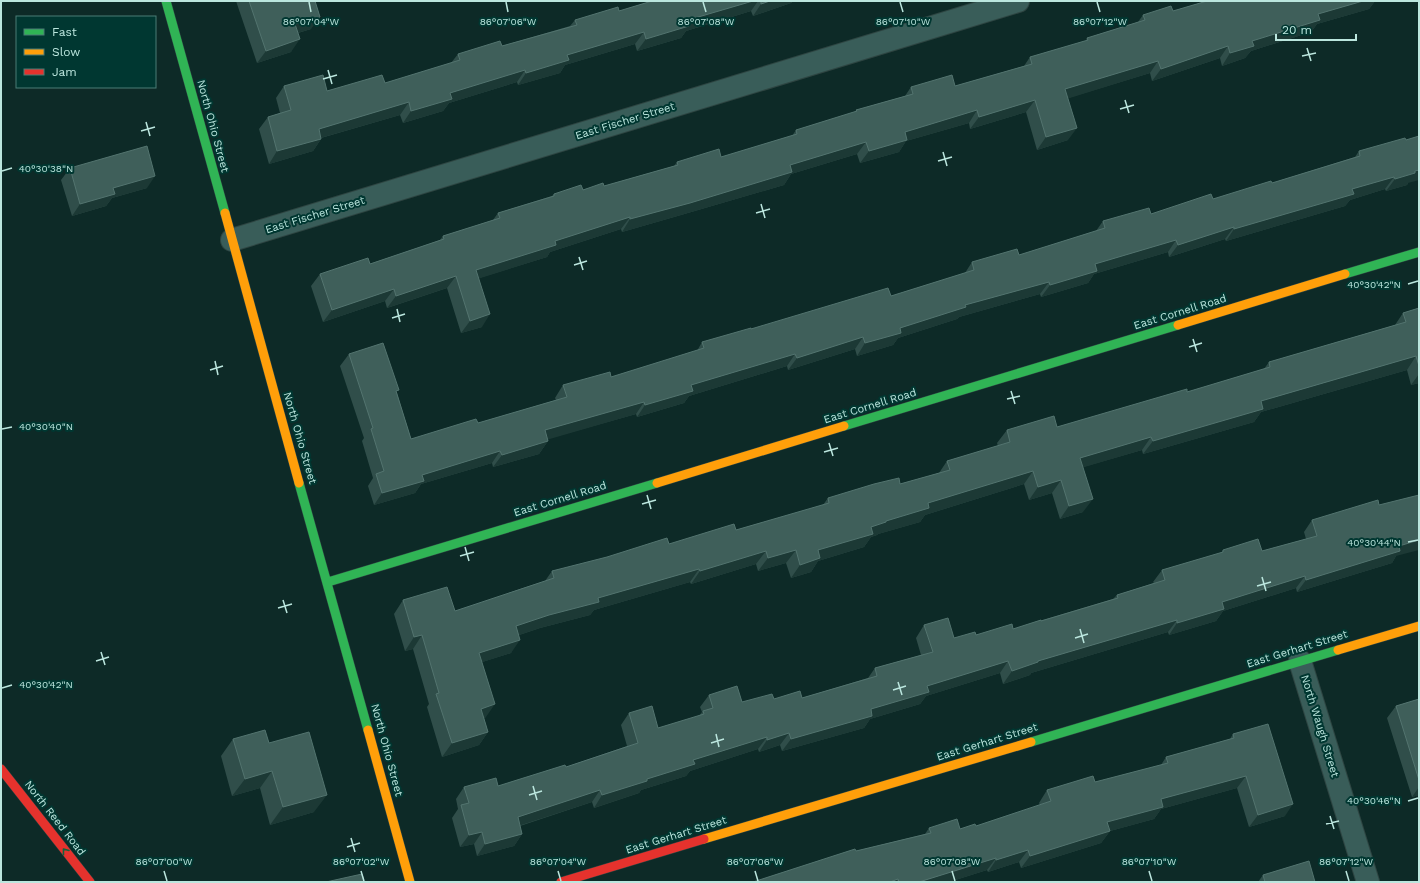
<svg xmlns="http://www.w3.org/2000/svg" width="1420" height="883" font-family="'Work Sans',sans-serif">
  <style>
    .lines { fill: none; stroke-linecap: round; stroke-linejoin: round }
    .street-casing { stroke: #2e4542; stroke-width: 24 }
    .fast-casing { stroke: #2e4542; stroke-width: 10 }
    .slow-casing { stroke: #2e4542; stroke-width: 10 }
    .jam-casing { stroke: #2e4542; stroke-width: 10 }
    .street { stroke: #395d59; stroke-width: 22 }
    .fast { stroke: #30b455; stroke-width: 9 }
    .slow { stroke: #ff9f0a; stroke-width: 9 }
    .jam { stroke: #e5322d; stroke-width: 9 }
    .wall { fill: #304e4a }
    .shaded-wall { fill: #1c3935 }
    .building { fill: #3f5f5a; stroke: #53746f }
    .oneway { stroke: #11633e }
    .ticks { fill: none; stroke: #bbe6de; stroke-width: 1.5 }
    .labels { text-anchor: middle; dominant-baseline: central; stroke-width: 4; stroke-linejoin: round; paint-order: stroke }
    .street-label { font-size: 11px; fill: #bbe6de; stroke: #003731 }
    .ticks-label { font-size: 10px; text-anchor: middle; fill: #bbe6de; stroke: #003731; stroke-width: 4; stroke-linejoin: round; paint-order: stroke }
  </style>
  <rect width="100%" height="100%" fill="#0d2a27"/>
  <g class="lines">
    <!-- street casing -->
    <g class="street-casing">
      <path id="street" d="M 232,240 L 1018,1
        M 1300,661 L 1368,882"/>
    </g>
    <!-- fast casing -->
    <g class="fast-casing">
      <path id="fast" d="M 166,1 L 225,213
        M 1345,274 L 1419,252
        M 844,426 L 1178,325
        M 299,483 L 368,730
        M 328,582 L 657,483
        M 1031,742 L 1338,650"/>
    </g>
    <!-- slow casing -->
    <g class="slow-casing">
      <path id="slow" d="M 225,213 L 299,483
        M 1178,325 L 1345,274
        M 657,483 L 844,426
        M 1338,650 L 1419,626
        M 368,730 L 410,882
        M 704,839 L 1031,742"/>
    </g>
    <!-- jam casing -->
    <g class="jam-casing">
      <path id="jam" d="M 1,769 L 90,882
        M 561,882 L 704,839"/>
    </g>
    <!-- street -->
    <use href="#street" class="street"/>
    <!-- fast -->
    <use href="#fast" class="fast"/>
    <!-- slow -->
    <use href="#slow" class="slow"/>
    <!-- jam -->
    <use href="#jam" class="jam"/>
  </g>
  <!-- wall -->
  <path class="wall" d="M 236,1 L 315,1 L 311,29 L 298,33 L 291,52 L 257,63 Z
    M 652,1 L 793,1 L 791,3 L 753,16 L 751,11 L 686,31 L 681,38 L 637,51 L 635,44 L 565,65 L 560,73 L 518,85 L 517,82 L 449,103 L 443,111 L 403,123 L 400,115 L 321,138 L 321,139 L 313,151 L 269,164 L 259,129 L 268,117 L 280,113 L 276,98 L 284,86 L 327,91 L 385,83 L 451,63 L 458,54 L 502,46 L 570,26 L 575,20 L 619,11 Z
    M 1207,1 L 1375,1 L 1369,9 L 1317,24 L 1311,32 L 1251,51 L 1245,58 L 1222,66 L 1220,58 L 1152,81 L 1150,73 L 1068,98 L 1068,140 L 1037,150 L 1026,112 L 970,129 L 969,123 L 906,141 L 899,152 L 860,163 L 857,154 L 791,174 L 784,185 L 681,215 L 622,232 L 621,229 L 550,252 L 547,257 L 479,278 L 482,327 L 461,333 L 447,288 L 387,308 L 385,301 L 323,322 L 311,286 L 320,274 L 370,264 L 440,240 L 443,236 L 493,220 L 498,213 L 552,196 L 554,194 L 604,186 L 674,166 L 677,162 L 721,157 L 792,136 L 796,130 L 855,112 L 856,110 L 905,96 L 911,87 L 955,86 L 1024,66 L 1030,57 L 1086,41 L 1087,38 L 1138,22 L 1143,15 L 1173,11 Z
    M 1359,151 L 1408,183 L 1407,185 L 1386,191 L 1385,189 L 1350,200 L 1345,206 L 1226,241 L 1225,239 L 1169,257 L 1168,252 L 1094,274 L 1088,283 L 1041,297 L 1040,294 L 959,317 L 957,319 L 898,338 L 893,345 L 857,356 L 855,349 L 788,370 L 787,366 L 689,396 L 684,403 L 637,417 L 636,414 L 547,439 L 548,441 L 539,454 L 493,467 L 492,463 L 421,484 L 415,493 L 374,505 L 368,486 L 373,478 L 362,441 L 364,438 L 340,366 L 349,354 L 397,393 L 411,439 L 478,423 L 556,400 L 555,398 L 563,385 L 611,377 L 697,351 L 702,342 L 751,329 L 891,296 L 965,273 L 972,262 L 1019,255 L 1096,231 L 1103,221 L 1151,214 L 1213,199 L 1272,183 L 1355,157 Z
    M 70,168 L 147,188 L 112,198 L 106,206 L 72,216 L 61,180 Z
    M 1419,308 L 1419,383 L 1411,385 L 1407,370 L 1261,412 L 1254,422 L 1143,454 L 1142,450 L 1083,467 L 1083,512 L 1060,519 L 1052,493 L 1029,500 L 1024,484 L 925,515 L 920,522 L 878,534 L 877,535 L 871,537 L 864,547 L 818,561 L 811,572 L 791,578 L 786,563 L 758,571 L 756,564 L 691,584 L 690,582 L 594,610 L 590,615 L 540,628 L 519,635 L 511,653 L 482,662 L 486,717 L 484,718 L 488,732 L 479,745 L 442,757 L 427,707 L 429,704 L 413,649 L 405,651 L 394,614 L 403,600 L 455,611 L 545,581 L 552,571 L 669,544 L 736,530 L 823,505 L 828,498 L 900,484 L 939,473 L 947,461 L 998,446 L 997,443 L 1007,430 L 1057,427 L 1187,392 L 1264,369 L 1269,362 L 1395,325 L 1403,313 Z
    M 1312,520 L 1396,556 L 1392,563 L 1297,592 L 1296,588 L 1223,611 L 1216,621 L 1169,635 L 1168,632 L 1031,673 L 1030,675 L 1003,684 L 1000,673 L 926,696 L 920,704 L 870,719 L 864,728 L 782,751 L 780,745 L 759,752 L 758,749 L 690,771 L 686,776 L 641,790 L 639,793 L 594,808 L 592,802 L 520,826 L 522,834 L 514,846 L 477,856 L 474,844 L 460,847 L 452,818 L 458,809 L 456,799 L 464,787 L 498,786 L 566,767 L 627,746 L 621,725 L 629,713 L 658,728 L 699,716 L 702,712 L 700,707 L 709,695 L 742,702 L 774,699 L 802,698 L 868,678 L 875,668 L 921,655 L 916,638 L 924,625 L 954,638 L 1013,629 L 1113,599 L 1117,595 L 1154,583 L 1153,582 L 1162,570 L 1221,553 L 1223,550 L 1262,551 L 1306,539 L 1304,532 Z
    M 1419,699 L 1419,795 L 1412,797 L 1387,718 L 1396,706 Z
    M 1233,734 L 1285,816 L 1249,827 L 1237,788 L 1161,809 L 1154,819 L 1110,831 L 1101,843 L 1021,868 L 1019,862 L 988,872 L 987,870 L 949,882 L 753,882 L 856,851 L 925,834 L 929,828 L 960,829 L 976,826 L 1040,805 L 1039,803 L 1047,790 L 1095,782 L 1161,765 L 1166,757 L 1230,739 Z
    M 233,739 L 269,743 L 314,812 L 270,825 L 260,788 L 232,796 L 221,756 Z
    M 1263,875 L 1315,882 L 1258,882 Z"/>
  <!-- shaded-wall -->
  <path class="shaded-wall" d="M 753,1 L 758,1 L 751,11 L 686,31 L 681,38 L 637,51 L 646,39 L 688,20 Z
    M 770,1 L 793,1 L 791,3 L 753,16 L 761,4 Z
    M 1363,1 L 1375,1 L 1369,9 L 1317,24 L 1311,32 L 1251,51 L 1245,58 L 1222,66 L 1230,53 L 1252,41 L 1318,14 Z
    M 320,17 L 311,29 L 287,36 L 295,24 Z
    M 644,32 L 635,44 L 565,65 L 560,73 L 518,85 L 526,73 L 567,55 Z
    M 300,39 L 291,52 L 257,63 L 266,51 Z
    M 1228,46 L 1220,58 L 1152,81 L 1161,69 Z
    M 1158,61 L 1150,73 L 1057,102 L 1065,89 Z
    M 525,70 L 517,82 L 449,103 L 443,111 L 403,123 L 411,111 L 450,93 Z
    M 1035,100 L 1026,112 L 970,129 L 979,117 Z
    M 409,102 L 400,115 L 310,141 L 319,129 Z
    M 977,110 L 969,123 L 906,141 L 899,152 L 860,163 L 869,151 L 905,132 Z
    M 1077,128 L 1068,140 L 1037,150 L 1046,137 Z
    M 321,139 L 313,151 L 269,164 L 277,151 Z
    M 866,142 L 857,154 L 791,174 L 784,185 L 681,215 L 622,232 L 630,219 L 790,165 Z
    M 1419,170 L 1419,180 L 1408,183 L 1407,185 L 1386,191 L 1395,179 Z
    M 155,176 L 147,188 L 112,198 L 106,206 L 72,216 L 80,204 L 113,188 Z
    M 1394,177 L 1385,189 L 1350,200 L 1345,206 L 1226,241 L 1234,229 L 1352,189 Z
    M 630,217 L 621,229 L 550,252 L 547,257 L 468,282 L 476,270 L 555,241 Z
    M 1234,227 L 1225,239 L 1169,257 L 1178,245 Z
    M 1176,240 L 1168,252 L 1094,274 L 1088,283 L 1041,297 L 1050,285 L 1095,264 Z
    M 456,276 L 447,288 L 387,308 L 396,296 Z
    M 1049,282 L 1040,294 L 959,317 L 957,319 L 898,338 L 893,345 L 857,356 L 865,343 L 900,328 L 965,305 Z
    M 394,289 L 385,301 L 323,322 L 332,310 Z
    M 490,314 L 482,327 L 461,333 L 470,321 Z
    M 863,337 L 855,349 L 788,370 L 797,358 Z
    M 795,354 L 787,366 L 689,396 L 684,403 L 637,417 L 645,405 L 691,385 Z
    M 1416,356 L 1407,370 L 1261,412 L 1254,422 L 1143,454 L 1153,441 L 1261,401 Z
    M 1419,374 L 1419,383 L 1411,385 Z
    M 644,402 L 636,414 L 536,443 L 545,430 Z
    M 1151,437 L 1142,450 L 1071,471 L 1080,458 Z
    M 548,441 L 539,454 L 493,467 L 502,455 Z
    M 500,451 L 492,463 L 421,484 L 415,493 L 374,505 L 382,493 L 422,475 Z
    M 1033,471 L 1024,484 L 925,515 L 920,522 L 878,534 L 877,535 L 871,537 L 864,547 L 818,561 L 811,572 L 791,578 L 800,565 L 818,550 L 871,527 L 928,503 Z
    M 1061,480 L 1052,493 L 1029,500 L 1038,487 Z
    M 1093,499 L 1083,512 L 1060,519 L 1069,506 Z
    M 1419,540 L 1419,550 L 1396,556 L 1392,563 L 1297,592 L 1306,580 L 1399,546 Z
    M 796,550 L 786,563 L 758,571 L 768,558 Z
    M 766,551 L 756,564 L 691,584 L 700,571 Z
    M 699,569 L 690,582 L 594,610 L 590,615 L 540,628 L 507,639 L 516,626 L 598,598 Z
    M 1305,576 L 1296,588 L 1223,611 L 1216,621 L 1169,635 L 1177,623 L 1222,602 Z
    M 1177,620 L 1168,632 L 1031,673 L 1030,675 L 1003,684 L 1012,671 L 1038,661 Z
    M 422,635 L 413,649 L 405,651 L 414,637 Z
    M 520,640 L 511,653 L 470,666 L 479,653 Z
    M 1008,661 L 1000,673 L 926,696 L 920,704 L 870,719 L 864,728 L 782,751 L 791,739 L 871,709 L 927,686 Z
    M 495,704 L 486,717 L 471,722 L 481,709 Z
    M 488,732 L 479,745 L 442,757 L 452,743 Z
    M 789,733 L 780,745 L 759,752 L 767,740 Z
    M 767,737 L 758,749 L 690,771 L 686,776 L 641,790 L 639,793 L 594,808 L 602,795 L 693,760 Z
    M 272,771 L 260,788 L 232,796 L 245,779 Z
    M 1246,776 L 1237,788 L 1161,809 L 1154,819 L 1110,831 L 1101,843 L 1021,868 L 1030,856 L 1161,799 Z
    M 1419,787 L 1419,795 L 1412,797 Z
    M 600,790 L 592,802 L 509,829 L 518,817 Z
    M 327,795 L 314,812 L 270,825 L 283,807 Z
    M 1293,804 L 1285,816 L 1249,827 L 1258,815 Z
    M 482,832 L 474,844 L 460,847 L 469,835 Z
    M 522,834 L 514,846 L 477,856 L 485,844 Z
    M 1028,850 L 1019,862 L 988,872 L 996,860 Z
    M 996,858 L 987,870 L 949,882 L 919,882 Z
    M 898,879 L 896,882 L 890,882 Z"/>
  <!-- building -->
  <path class="building" d="M 249,1 L 315,1 L 320,17 L 295,24 L 300,39 L 266,51 Z
    M 652,1 L 753,1 L 688,20 L 689,26 L 646,39 L 644,32 L 567,55 L 569,60 L 526,73 L 525,70 L 450,93 L 452,99 L 411,111 L 409,102 L 319,129 L 321,139 L 277,151 L 268,117 L 291,110 L 284,86 L 323,75 L 327,91 L 382,75 L 385,83 L 460,60 L 458,54 L 500,41 L 502,46 L 577,25 L 575,20 L 618,7 L 619,11 Z
    M 761,1 L 770,1 L 761,4 Z
    M 1207,1 L 1363,1 L 1318,14 L 1320,20 L 1252,41 L 1254,46 L 1230,53 L 1228,46 L 1161,69 L 1158,61 L 1065,89 L 1077,128 L 1046,137 L 1035,100 L 979,117 L 977,110 L 905,132 L 907,140 L 869,151 L 866,142 L 790,165 L 792,172 L 690,203 L 630,219 L 630,217 L 555,241 L 556,245 L 476,270 L 490,314 L 470,321 L 456,276 L 396,296 L 394,289 L 332,310 L 320,274 L 368,258 L 370,264 L 444,239 L 443,236 L 500,218 L 498,213 L 554,196 L 554,194 L 581,185 L 583,190 L 603,183 L 604,186 L 678,165 L 677,162 L 719,149 L 721,157 L 797,134 L 796,130 L 857,111 L 856,110 L 913,94 L 911,87 L 952,75 L 955,86 L 1032,64 L 1030,57 L 1088,40 L 1087,38 L 1145,20 L 1143,15 L 1171,6 L 1173,11 Z
    M 1419,136 L 1419,170 L 1415,171 L 1415,173 L 1395,179 L 1394,177 L 1352,189 L 1354,194 L 1234,229 L 1234,227 L 1178,245 L 1176,240 L 1095,264 L 1097,271 L 1050,285 L 1049,282 L 965,305 L 966,307 L 900,328 L 901,333 L 865,343 L 863,337 L 797,358 L 795,354 L 691,385 L 693,391 L 645,405 L 644,402 L 545,430 L 548,441 L 502,455 L 500,451 L 422,475 L 424,481 L 382,493 L 376,474 L 384,471 L 371,429 L 373,428 L 349,354 L 383,343 L 399,390 L 396,391 L 411,439 L 476,419 L 478,423 L 567,397 L 563,385 L 610,372 L 611,377 L 704,348 L 702,342 L 751,328 L 751,329 L 888,288 L 891,296 L 974,270 L 972,262 L 1017,249 L 1019,255 L 1105,228 L 1103,221 L 1149,208 L 1151,214 L 1211,194 L 1213,199 L 1271,181 L 1272,183 L 1360,156 L 1359,151 L 1405,138 L 1406,140 Z
    M 147,146 L 155,176 L 113,188 L 115,194 L 80,204 L 70,168 Z
    M 1419,308 L 1419,366 L 1416,356 L 1261,401 L 1263,409 L 1153,441 L 1151,437 L 1080,458 L 1093,499 L 1069,506 L 1061,480 L 1038,487 L 1033,471 L 928,503 L 929,508 L 886,521 L 886,522 L 871,527 L 873,534 L 818,550 L 820,558 L 800,565 L 796,550 L 768,558 L 766,551 L 700,571 L 699,569 L 598,598 L 599,602 L 549,615 L 516,626 L 520,640 L 479,653 L 495,704 L 481,709 L 488,732 L 452,743 L 436,694 L 439,693 L 422,635 L 414,637 L 403,600 L 447,587 L 455,611 L 554,578 L 552,571 L 607,557 L 667,538 L 669,544 L 734,524 L 736,530 L 829,503 L 828,498 L 874,484 L 899,478 L 900,484 L 950,470 L 947,461 L 1010,442 L 1007,430 L 1054,416 L 1057,427 L 1187,389 L 1187,392 L 1270,367 L 1269,362 L 1406,322 L 1403,313 Z
    M 1419,495 L 1419,540 L 1399,546 L 1400,551 L 1306,580 L 1305,576 L 1222,602 L 1224,609 L 1177,623 L 1177,620 L 1038,661 L 1038,662 L 1012,671 L 1008,661 L 927,686 L 929,692 L 871,709 L 872,716 L 791,739 L 789,733 L 767,740 L 767,737 L 693,760 L 695,764 L 647,779 L 647,781 L 602,795 L 600,790 L 518,817 L 522,834 L 485,844 L 482,832 L 469,835 L 461,805 L 469,803 L 464,787 L 496,778 L 498,786 L 565,765 L 566,767 L 638,743 L 629,713 L 652,706 L 658,728 L 704,714 L 703,711 L 713,708 L 709,695 L 737,686 L 742,702 L 772,694 L 774,699 L 800,691 L 802,698 L 877,676 L 875,668 L 933,652 L 924,625 L 948,618 L 954,638 L 975,632 L 976,635 L 1012,624 L 1013,629 L 1041,620 L 1041,621 L 1118,598 L 1117,595 L 1165,580 L 1162,570 L 1223,552 L 1223,550 L 1258,539 L 1262,551 L 1317,536 L 1312,520 L 1378,500 L 1379,505 Z
    M 1419,699 L 1419,780 L 1396,706 Z
    M 1268,724 L 1293,804 L 1258,815 L 1246,776 L 1161,799 L 1163,807 L 1107,822 L 1110,831 L 1030,856 L 1028,850 L 996,860 L 996,858 L 919,882 L 899,882 L 898,879 L 890,882 L 753,882 L 855,849 L 856,851 L 931,833 L 929,828 L 957,819 L 960,829 L 975,824 L 976,826 L 1051,801 L 1047,790 L 1093,776 L 1095,782 L 1168,763 L 1166,757 L 1234,738 L 1233,734 Z
    M 265,730 L 269,743 L 309,732 L 327,795 L 283,807 L 272,771 L 245,779 L 233,739 Z
    M 1309,861 L 1315,882 L 1265,882 L 1263,875 Z
    M 362,874 L 364,882 L 326,882 Z"/>
  <!-- one-way arrows -->
  <defs><path id="oneway-chevron" d="M-2-3.5L2.5 0L-2 3.5" fill="none" stroke-width="1.6" stroke-linecap="round" stroke-linejoin="round"/></defs>
  <use class="oneway" href="#oneway-chevron" transform="translate(65 851) rotate(-128)"/>
  <!-- ticks -->
  <path class="ticks" d="M 309,2 L 311,12M 506,2 L 508,12M 703,2 L 706,12M 900,2 L 903,12M 1097,2 L 1100,12M 1307,48 L 1311,61M 1302,56 L 1316,53M 328,70 L 332,84M 323,79 L 337,75M 1125,100 L 1129,113M 1120,109 L 1134,105M 146,122 L 150,136M 141,131 L 155,127M 943,152 L 947,166M 938,161 L 952,157M 2,171 L 12,168M 761,204 L 765,218M 756,213 L 770,209M 579,257 L 583,270M 574,265 L 587,261M 1408,284 L 1418,281M 397,309 L 400,322M 392,318 L 405,314M 1193,339 L 1197,352M 1189,347 L 1202,343M 215,361 L 218,375M 210,370 L 223,366M 1011,391 L 1015,404M 1007,399 L 1020,396M 2,429 L 12,427M 829,443 L 833,456M 824,452 L 838,448M 647,495 L 651,509M 642,504 L 656,500M 1408,542 L 1418,540M 465,547 L 469,561M 460,556 L 474,552M 1262,577 L 1266,591M 1257,586 L 1271,582M 283,600 L 287,613M 278,608 L 292,604M 1080,629 L 1084,643M 1075,638 L 1088,634M 101,652 L 105,665M 96,661 L 109,657M 898,682 L 902,695M 2,688 L 12,685M 893,690 L 906,686M 716,734 L 719,747M 711,743 L 724,739M 533,786 L 537,800M 529,795 L 542,791M 1408,801 L 1418,798M 1330,816 L 1334,829M 1326,824 L 1339,821M 351,838 L 355,852M 347,847 L 360,843M 164,871 L 167,881M 361,871 L 364,881M 558,871 L 561,881M 755,871 L 758,881M 952,871 L 955,881M 1149,871 L 1152,881M 1346,871 L 1349,881"/>
  <g class="labels">
    <!-- street labels -->
    <g class="street-label">
      <text transform="translate(625 121) rotate(-17)">East Fischer Street</text>
      <text transform="translate(213 126) rotate(75)">North Ohio Street</text>
      <text transform="translate(315 215) rotate(-17)">East Fischer Street</text>
      <text transform="translate(1180 312) rotate(-17)">East Cornell Road</text>
      <text transform="translate(870 406) rotate(-17)">East Cornell Road</text>
      <text transform="translate(300 438) rotate(74)">North Ohio Street</text>
      <text transform="translate(560 499) rotate(-17)">East Cornell Road</text>
      <text transform="translate(1297 649) rotate(-17)">East Gerhart Street</text>
      <text transform="translate(1320 726) rotate(73)">North Waugh Street</text>
      <text transform="translate(987 742) rotate(-17)">East Gerhart Street</text>
      <text transform="translate(387 750) rotate(75)">North Ohio Street</text>
      <text transform="translate(55 818) rotate(52)">North Reed Road</text>
      <text transform="translate(676 835) rotate(-17)">East Gerhart Street</text>
    </g>
  </g>
  <g class="ticks-label">
    <text x="311" y="25">86°07'04"W</text>
    <text x="508" y="25">86°07'06"W</text>
    <text x="706" y="25">86°07'08"W</text>
    <text x="903" y="25">86°07'10"W</text>
    <text x="1100" y="25">86°07'12"W</text>
    <text x="46" y="172">40°30'38"N</text>
    <text x="1374" y="288">40°30'42"N</text>
    <text x="46" y="430">40°30'40"N</text>
    <text x="1374" y="546">40°30'44"N</text>
    <text x="46" y="688">40°30'42"N</text>
    <text x="1374" y="804">40°30'46"N</text>
    <text x="164" y="865">86°07'00"W</text>
    <text x="361" y="865">86°07'02"W</text>
    <text x="558" y="865">86°07'04"W</text>
    <text x="755" y="865">86°07'06"W</text>
    <text x="952" y="865">86°07'08"W</text>
    <text x="1149" y="865">86°07'10"W</text>
    <text x="1346" y="865">86°07'12"W</text>
  </g>
  <!-- border -->
  <rect width="1420" height="883" fill="none" stroke="#bbe6de" stroke-width="4"/>
  <!-- legend -->
  <rect x="16" y="16" width="140" height="72" fill="#003731" stroke="#4b7d76"/>
  <rect x="24" y="29" width="20" height="6" fill="#30b455" stroke="#4b7d76"/>
  <text x="52" y="36" font-size="12" fill="#bbe6de">Fast</text>
  <rect x="24" y="49" width="20" height="6" fill="#ff9f0a" stroke="#4b7d76"/>
  <text x="52" y="56" font-size="12" fill="#bbe6de">Slow</text>
  <rect x="24" y="69" width="20" height="6" fill="#e5322d" stroke="#4b7d76"/>
  <text x="52" y="76" font-size="12" fill="#bbe6de">Jam</text>
  <!-- scale -->
  <path d="M1276 34v6h80v-6" fill="none" stroke="#bbe6de" stroke-width="2"/>
  <text x="1282" y="34" font-size="12" fill="#bbe6de" stroke="#003731" stroke-width="3" paint-order="stroke">20 m</text>
</svg>
